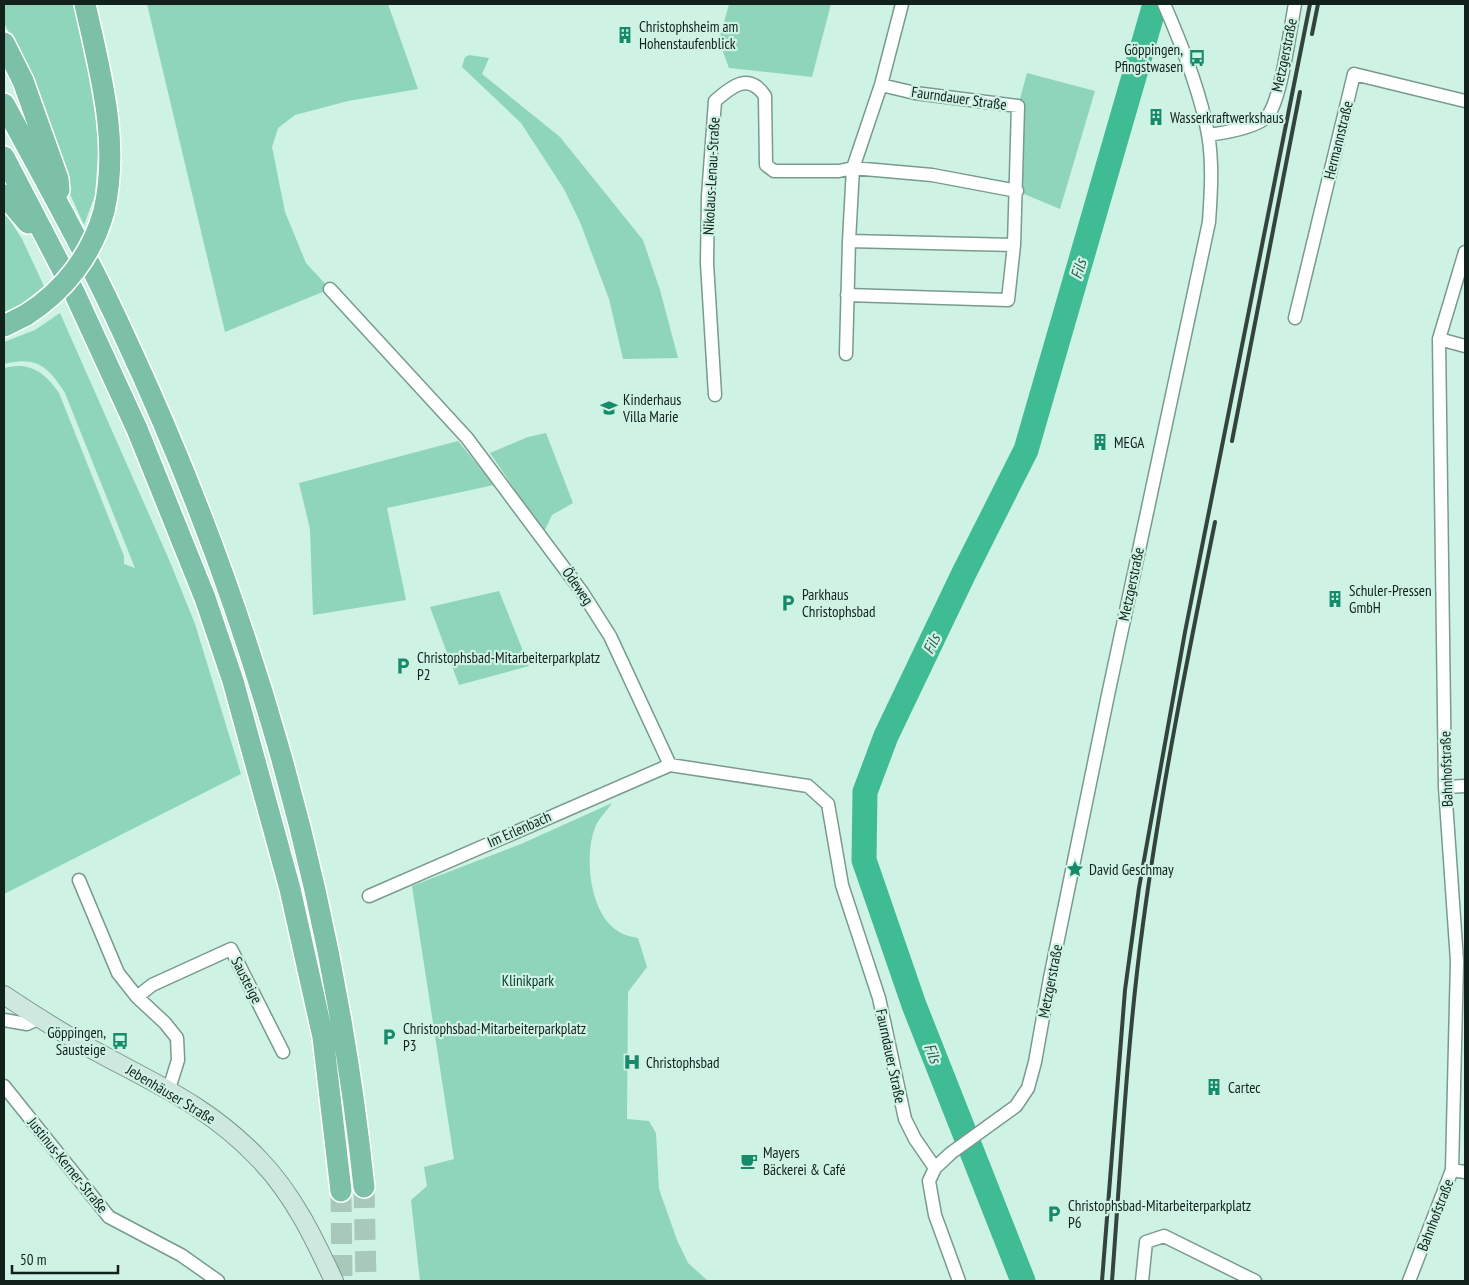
<svg xmlns="http://www.w3.org/2000/svg" width="1469" height="1285" font-family="'PT Sans Narrow',sans-serif">
  <style>
    .green { fill: #8ed5ba }
    .lines { fill: none; stroke-linecap: round; stroke-linejoin: round }
    .river { stroke: #40bc95; stroke-width: 25 }
    .trunk-tunnel { stroke: #a9c8bc; stroke-width: 21; stroke-dasharray: 21 11; stroke-linecap: butt }
    .minor-casing { stroke: #799b8d; stroke-width: 15 }
    .secondary-casing { stroke: #799b8d; stroke-width: 20 }
    .trunk-casing { stroke: #fff; stroke-width: 24 }
    .minor { stroke: #fff; stroke-width: 12 }
    .secondary { stroke: #cee7df; stroke-width: 18 }
    .trunk { stroke: #7cc0a8; stroke-width: 21 }
    .rail { stroke: #33443e; stroke-width: 4 }
    .trunk-bridge-casing { stroke: #fff; stroke-width: 24; stroke-linecap: butt }
    .trunk-bridge { stroke: #7cc0a8; stroke-width: 21 }
    .labels { text-anchor: middle; dominant-baseline: central; stroke-width: 4.5; stroke-linejoin: round; paint-order: stroke }
    .poi-label { font-size: 15px; fill: #13211c; stroke: #cef2e4; text-anchor: start }
    .street-label { font-size: 15px; fill: #13211c; stroke: #cef2e4 }
    .park-label { font-size: 15px; fill: #003728; stroke: #cef2e4 }
    .water-label { font-size: 16px; font-style: italic; fill: #2a5b4a; stroke: #cef2e4 }
  </style>
  <rect width="100%" height="100%" fill="#cef2e4"/>
  <!-- green -->
  <path class="green" d="M 4,4 L 74,4 L 87,63 L 99,140 L 95,195 L 84,225 L 61,174 L 16,46 L 4,23 Z
    M 147,4 L 388,4 L 418,89 L 348,101 L 295,115 L 278,128 L 272,147 L 285,212 L 306,263 L 330,289 L 225,332 Z
    M 729,4 L 831,4 L 812,77 L 729,68 L 719,41 Z
    M 469,55 L 489,58 L 482,74 L 560,137 L 643,240 L 660,290 L 678,358 L 623,359 L 609,299 L 580,222 L 564,189 L 521,123 L 462,67 L 465,57 Z
    M 1027,73 L 1095,91 L 1060,209 L 1017,191 L 1018,106 Z
    M 4,211 L 22,239 L 44,286 L 23,303 L 4,313 Z
    M 60,313 L 170,562 L 195,624 L 241,774 L 4,894 L 4,368 C 29,361 45,372 59,393 L 124,556 L 124,564 L 135,568 L 65,393 C 48,366 36,356 4,364 L 4,342 L 35,330 Z
    M 546,433 L 573,503 L 552,515 L 544,532 L 490,453 L 528,437 Z
    M 458,441 L 494,485 L 387,508 L 406,600 L 313,615 L 310,529 L 299,483 Z
    M 499,591 L 529,666 L 459,685 L 430,607 Z
    M 612,803 C 607,810 600,818 596,825 C 583,855 589,919 623,934 C 627,936 634,937 638,938 L 647,967 L 628,992 L 627,1119 L 649,1121 L 656,1133 L 659,1189 L 677,1240 L 688,1263 L 708,1281 L 420,1281 L 411,1200 L 427,1186 L 424,1167 L 454,1159 L 412,886 L 521,844 Z"/>
  <g class="lines">
    <!-- river -->
    <path class="river" d="M 1023,1281 L 914,1005 L 864,860 L 865,792 L 886,736 L 964,573 L 1026,450 L 1155,4"/>
    <!-- trunk-tunnel -->
    <path class="trunk-tunnel" d="M 364,1187 L 366,1281
      M 341,1191 L 342,1281"/>
    <!-- minor casing -->
    <g class="minor-casing">
      <path id="minor" d="M 881,85 L 915,93 L 1018,106 L 1014,245
        M 1208,135 C 1223,133 1261,127 1269,114 C 1282,94 1290,30 1295,4
        M 330,289 L 467,438 L 582,592 L 610,636 L 670,765
        M 847,295 L 1008,300 L 1014,245 L 849,241
        M 1295,318 L 1354,74 L 1465,101
        M 1439,339 L 1465,346
        M 846,354 L 849,241 L 853,168 L 881,85 L 902,4
        M 715,395 L 707,263 L 708,196 L 715,101 C 732,86 749,72 765,96 L 766,165 L 774,171 L 839,171 L 853,168 L 932,175 L 1017,191
        M 1445,787 L 1465,786
        M 79,880 L 118,973 L 137,997 L 165,1023 L 177,1038 L 178,1060 L 169,1089
        M 369,896 L 670,765 L 808,786 L 828,804 L 842,885 L 879,998 L 905,1119 L 915,1139 L 935,1168
        M 137,997 L 152,985 L 231,949 L 283,1052
        M 4,1020 L 27,1024 L 40,1018
        M 4,1086 L 109,1217 L 181,1255 L 218,1281
        M 1452,1170 L 1465,1172
        M 959,1281 L 935,1215 L 929,1181 L 935,1168 L 951,1153 L 1016,1106 L 1028,1088 L 1035,1062 L 1050,978 L 1108,695 L 1209,222 C 1211,193 1213,163 1208,134 C 1200,90 1182,45 1164,4
        M 1142,1281 L 1146,1242 L 1164,1236 L 1255,1281
        M 1409,1281 L 1452,1170 L 1457,961 L 1445,787 L 1439,339 L 1465,252"/>
    </g>
    <!-- secondary casing -->
    <g class="secondary-casing">
      <path id="secondary" d="M 4,995 C 31,1013 59,1031 88,1047 C 151,1082 207,1104 259,1159 C 293,1194 314,1238 334,1281"/>
    </g>
    <!-- trunk casing -->
    <g class="trunk-casing">
      <path id="trunk" d="M 85,4 C 100,72 120,141 104,211
        M 4,43 L 23,81 L 58,179 L 59,190
        M 4,104 C 45,180 88,256 124,335 C 250,604 333,892 364,1187
        M 4,157 L 74,292 L 137,429 L 205,598 L 233,681 L 290,889 L 323,1037 L 341,1191
        M 4,195 L 28,223
        M 4,326 L 26,315"/>
    </g>
    <!-- minor -->
    <use href="#minor" class="minor"/>
    <!-- secondary -->
    <use href="#secondary" class="secondary"/>
    <!-- trunk -->
    <use href="#trunk" class="trunk"/>
    <!-- rail -->
    <path class="rail" d="M 1312,34 L 1318,4
      M 1232,441 L 1300,92
      M 1102,1281 L 1125,990 L 1139,888 L 1185,632 L 1310,4
      M 1112,1281 C 1121,1162 1127,1042 1143,924 C 1161,789 1188,655 1215,522"/>
    <!-- trunk-bridge casing -->
    <g class="trunk-bridge-casing">
      <path id="trunk-bridge" d="M 26,315 C 64,291 92,255 104,211"/>
    </g>
    <!-- trunk-bridge -->
    <use href="#trunk-bridge" class="trunk-bridge"/>
  </g>
  <!-- icons -->
  <defs>
    <g id="building-bare" transform="scale(1.35)"><path d="M-4-6H4V6H1V3H-1V6H-4ZM-2.5-4.3h1.7v1.8h-1.7ZM.8-4.3h1.7v1.8H.8ZM-2.5-1h1.7V.8h-1.7ZM.8-1h1.7V.8H.8Z" fill="#178a6a" stroke="#cef2e4" stroke-width="2.5" paint-order="stroke"/></g>
    <g id="bus-bare" transform="scale(1.35)"><path d="M-5-6H5V4H4V6H2V4H-2V6H-4V4H-5ZM-3.5-4V0h7V-4ZM-3.5 1.2v1.5H-2V1.2ZM2 1.2v1.5H3.5V1.2Z" fill="#178a6a" stroke="#cef2e4" stroke-width="2.5" paint-order="stroke"/></g>
    <g id="school-bare" transform="scale(1.35)"><path d="M0-5L7-2L0 1L-7-2ZM-4 1L0 2.5L4 1V4Q0 6-4 4Z" fill="#178a6a" stroke="#cef2e4" stroke-width="2.5" paint-order="stroke"/></g>
    <g id="parking-bare" transform="scale(1.35)"><path d="M-3.5-5.5H1a3.5 3.5 0 0 1 0 7H-1V5.5H-3.5ZM-1-3.4V-.6H.8a1.4 1.4 0 0 0 0-2.8Z" fill="#178a6a" stroke="#cef2e4" stroke-width="2.5" paint-order="stroke"/></g>
    <g id="sight-bare" transform="scale(1.35)"><path d="M0-6L1.8-2.2L6-1.7L2.9 1.2L3.7 5.4L0 3.3L-3.7 5.4L-2.9 1.2L-6-1.7L-1.8-2.2Z" fill="#178a6a" stroke="#cef2e4" stroke-width="2.5" paint-order="stroke"/></g>
    <g id="hospital-bare" transform="scale(1.35)"><path d="M-5-5h3v3.5h4V-5h3V5h-3V1.5h-4V5h-3Z" fill="#178a6a" stroke="#cef2e4" stroke-width="2.5" paint-order="stroke"/></g>
    <g id="cafe-bare" transform="scale(1.35)"><path d="M-5.5-4.5H6V0H3Q3 3.5 0 3.5H-2.5Q-5.5 3.5-5.5 0ZM3-3.2v2h1.7v-2ZM-6 4.5H4V6H-6Z" fill="#178a6a" stroke="#cef2e4" stroke-width="2.5" paint-order="stroke"/></g>
  </defs>
  <g fill-rule="evenodd">
    <use href="#building-bare" x="625" y="35"/>
    <use href="#bus-bare" x="1197" y="58"/>
    <use href="#building-bare" x="1156" y="117"/>
    <use href="#school-bare" x="609" y="408"/>
    <use href="#building-bare" x="1100" y="442"/>
    <use href="#building-bare" x="1335" y="599"/>
    <use href="#parking-bare" x="788" y="603"/>
    <use href="#parking-bare" x="403" y="666"/>
    <use href="#sight-bare" x="1075" y="869"/>
    <use href="#parking-bare" x="389" y="1037"/>
    <use href="#bus-bare" x="120" y="1041"/>
    <use href="#hospital-bare" x="632" y="1062"/>
    <use href="#building-bare" x="1214" y="1087"/>
    <use href="#cafe-bare" x="749" y="1161"/>
    <use href="#parking-bare" x="1054" y="1214"/>
  </g>
  <g class="labels">
    <!-- poi labels -->
    <g class="poi-label">
      <text x="639" y="26">Christophsheim am<tspan x="639" dy="17">Hohenstaufenblick</tspan></text>
      <text x="1183" y="49" text-anchor="end">Göppingen,<tspan x="1183" dy="17">Pfingstwasen</tspan></text>
      <text x="1170" y="117">Wasserkraftwerkshaus</text>
      <text x="623" y="399">Kinderhaus<tspan x="623" dy="17">Villa Marie</tspan></text>
      <text x="1114" y="442">MEGA</text>
      <text x="1349" y="590">Schuler-Pressen<tspan x="1349" dy="17">GmbH</tspan></text>
      <text x="802" y="594">Parkhaus<tspan x="802" dy="17">Christophsbad</tspan></text>
      <text x="417" y="657">Christophsbad-Mitarbeiterparkplatz<tspan x="417" dy="17">P2</tspan></text>
      <text x="1089" y="869">David Geschmay</text>
      <text x="403" y="1028">Christophsbad-Mitarbeiterparkplatz<tspan x="403" dy="17">P3</tspan></text>
      <text x="106" y="1032" text-anchor="end">Göppingen,<tspan x="106" dy="17">Sausteige</tspan></text>
      <text x="646" y="1062">Christophsbad</text>
      <text x="1228" y="1087">Cartec</text>
      <text x="763" y="1152">Mayers<tspan x="763" dy="17">Bäckerei &amp; Café</tspan></text>
      <text x="1068" y="1205">Christophsbad-Mitarbeiterparkplatz<tspan x="1068" dy="17">P6</tspan></text>
    </g>
    <!-- street labels -->
    <g class="street-label">
      <text transform="translate(1284 55) rotate(-78)">Metzgerstraße</text>
      <text transform="translate(959 98) rotate(8)">Faurndauer Straße</text>
      <text transform="translate(1338 140) rotate(-76)">Hermannstraße</text>
      <text transform="translate(711 176) rotate(-87)">Nikolaus-Lenau-Straße</text>
      <text transform="translate(1131 584) rotate(-78)">Metzgerstraße</text>
      <text transform="translate(578 586) rotate(55)">Ödeweg</text>
      <text transform="translate(1446 769) rotate(-92)">Bahnhofstraße</text>
      <text transform="translate(519 829) rotate(-24)">Im Erlenbach</text>
      <text transform="translate(247 980) rotate(63)">Sausteige</text>
      <text transform="translate(1050 981) rotate(-79)">Metzgerstraße</text>
      <text transform="translate(891 1056) rotate(78)">Faurndauer Straße</text>
      <text transform="translate(171 1094) rotate(31)">Jebenhäuser Straße</text>
      <text transform="translate(68 1165) rotate(51)">Justinus-Kerner-Straße</text>
      <text transform="translate(1435 1215) rotate(-69)">Bahnhofstraße</text>
    </g>
    <!-- park labels -->
    <g class="park-label">
      <text x="528" y="980">Klinikpark</text>
    </g>
    <!-- water labels -->
    <g class="water-label">
      <text transform="translate(1078 269) rotate(-74)">Fils</text>
      <text transform="translate(931 644) rotate(-64)">Fils</text>
      <text transform="translate(933 1053) rotate(68)">Fils</text>
    </g>
  </g>
  <!-- border -->
  <rect width="1469" height="1285" fill="none" stroke="#13211c" stroke-width="10"/>
  <!-- scale -->
  <path d="M12 1265v8h106v-8" fill="none" stroke="#13211c" stroke-width="2.5"/>
  <text x="20" y="1265" font-size="15" fill="#13211c" stroke="#cef2e4" stroke-width="4" paint-order="stroke">50 m</text>
</svg>
